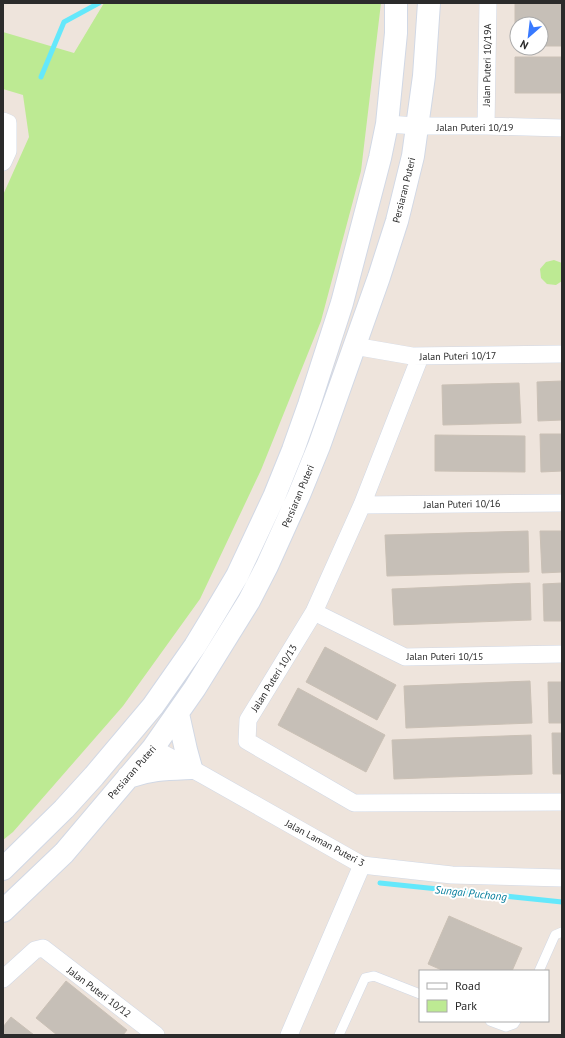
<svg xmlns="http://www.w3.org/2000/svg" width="565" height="1038" font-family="'PT Sans',sans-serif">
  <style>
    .green { fill: #bdea93 }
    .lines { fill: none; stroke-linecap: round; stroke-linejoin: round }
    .stream { stroke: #64e8fb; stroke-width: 5 }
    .building { fill: #c6bfb7; stroke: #cac0b5 }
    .service-casing { stroke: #d1d8e5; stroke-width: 10 }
    .minor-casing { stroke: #d1d8e5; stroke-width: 18 }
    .secondary-casing { stroke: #d1d8e5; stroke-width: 24 }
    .service { stroke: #fff; stroke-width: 9 }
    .minor { stroke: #fff; stroke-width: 17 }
    .secondary { stroke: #fff; stroke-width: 22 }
    .labels { text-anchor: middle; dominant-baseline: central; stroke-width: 4; stroke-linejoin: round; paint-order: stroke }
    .street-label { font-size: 10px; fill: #2b2b2b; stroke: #fff }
    .water-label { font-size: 11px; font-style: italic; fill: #027c9b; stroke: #fff }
  </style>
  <rect width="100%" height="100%" fill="#eee4dc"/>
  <!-- green -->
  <path class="green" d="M 104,3 L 381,3 L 361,171 L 321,321 L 261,470 L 200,599 L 123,706 L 13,832 L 3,840 L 3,195 L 29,137 L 23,95 L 3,89 L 3,32 L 74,53 Z
    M 554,260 L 562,263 L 562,281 L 556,285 L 547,284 L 541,278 L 540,269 L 546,262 Z"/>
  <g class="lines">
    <!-- stream -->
    <path class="stream" d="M 41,77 L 64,22 L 99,3
      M 380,883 L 562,902"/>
  </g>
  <!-- building -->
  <path class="building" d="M 515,4 L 562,4 L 562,46 L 541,46 L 541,24 L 517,24 L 517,46 L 515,46 Z
    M 515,57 L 562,57 L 562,93 L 515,93 Z
    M 562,381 L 562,420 L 538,421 L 537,382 Z
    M 519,383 L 521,423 L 443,425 L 442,385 Z
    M 540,434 L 562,434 L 562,471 L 541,472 Z
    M 435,435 L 525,436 L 525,472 L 435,471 Z
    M 528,531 L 529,572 L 387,576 L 385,535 Z
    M 540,531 L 562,531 L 562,572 L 542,573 Z
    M 530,583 L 531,620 L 394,625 L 392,589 Z
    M 562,583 L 562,621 L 544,621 L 543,584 Z
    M 325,647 L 396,685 L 377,720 L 306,682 Z
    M 530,681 L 532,723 L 406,728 L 404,686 Z
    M 548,682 L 562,682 L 562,723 L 549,723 Z
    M 298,688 L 385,735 L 366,772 L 278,725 Z
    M 552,733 L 562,733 L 562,774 L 553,774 Z
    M 531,735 L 532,774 L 394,779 L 392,740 Z
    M 449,916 L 522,948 L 512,971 L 444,971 L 428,964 Z
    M 66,981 L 127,1030 L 123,1035 L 57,1035 L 36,1018 Z
    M 11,1017 L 34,1035 L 3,1035 L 3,1027 Z"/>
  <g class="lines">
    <!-- service casing -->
    <g class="service-casing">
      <path id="service" d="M 539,971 L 555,935 L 562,932
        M 490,1021 L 506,1027 L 514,1024 L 516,1021
        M 339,1035 L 365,978 L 374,976 L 420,994"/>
    </g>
    <!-- minor casing -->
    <g class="minor-casing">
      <path id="minor" d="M 3,121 L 8,123 L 8,151 L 3,162
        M 387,124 L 417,126 L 486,126 L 562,128
        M 486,126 L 488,3
        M 354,346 L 412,356 L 562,354
        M 420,357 L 362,505 L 314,612 L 248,720 L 247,741 L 354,803 L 562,802
        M 362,505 L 562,503
        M 314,612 L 405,657 L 562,654
        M 153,748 L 203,775 L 362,865 L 452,875 L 562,878
        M 3,979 L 35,950 L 43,948 L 156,1035
        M 289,1035 L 362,865"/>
    </g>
    <!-- secondary casing -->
    <g class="secondary-casing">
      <path id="secondary" d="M 128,777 C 151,769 168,769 191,768 L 186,750 L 178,714
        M 3,869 L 64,809 L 94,776 L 153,706 L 195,646 L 212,618 L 237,576 L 274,497 L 293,450 L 309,405 L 342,303 L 380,158 L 387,124 L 396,33 L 396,3
        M 3,911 L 64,853 L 153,748 L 195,688 L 249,601 L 267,566 L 299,495 L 319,446 L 379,277 L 397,221 L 413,156 L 424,76 L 429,3"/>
    </g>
    <!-- service -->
    <use href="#service" class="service"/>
    <!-- minor -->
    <use href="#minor" class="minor"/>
    <!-- secondary -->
    <use href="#secondary" class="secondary"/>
  </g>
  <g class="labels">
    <!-- street labels -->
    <g class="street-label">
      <text transform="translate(487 65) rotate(-89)">Jalan Puteri 10/19A</text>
      <text x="475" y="127">Jalan Puteri 10/19</text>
      <text transform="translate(404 190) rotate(-76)">Persiaran Puteri</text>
      <text transform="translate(458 356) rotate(-1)">Jalan Puteri 10/17</text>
      <text transform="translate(298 496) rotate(-67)">Persiaran Puteri</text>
      <text transform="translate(462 504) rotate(-1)">Jalan Puteri 10/16</text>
      <text x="445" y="656">Jalan Puteri 10/15</text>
      <text transform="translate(274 678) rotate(-58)">Jalan Puteri 10/13</text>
      <text transform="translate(132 772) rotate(-49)">Persiaran Puteri</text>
      <text transform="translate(325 843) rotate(28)">Jalan Laman Puteri 3</text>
      <text transform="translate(99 992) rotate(37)">Jalan Puteri 10/12</text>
    </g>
    <!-- water labels -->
    <g class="water-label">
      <text transform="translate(471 893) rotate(6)">Sungai Puchong</text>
    </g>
  </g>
  <!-- border -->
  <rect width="565" height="1038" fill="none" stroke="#2b2b2b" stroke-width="8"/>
  <!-- legend -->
  <rect x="419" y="970" width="130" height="52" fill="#ffffff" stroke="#aaaaaa"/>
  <rect x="427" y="983" width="20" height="6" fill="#ffffff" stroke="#aaaaaa"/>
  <text x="455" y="990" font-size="12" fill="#2b2b2b">Road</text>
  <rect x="427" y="1000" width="20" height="12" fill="#bdea93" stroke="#aaaaaa"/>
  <text x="455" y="1010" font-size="12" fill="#2b2b2b">Park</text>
  <!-- north arrow -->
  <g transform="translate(529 36) rotate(208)"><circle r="19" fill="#ffffff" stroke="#aaaaaa"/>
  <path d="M0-3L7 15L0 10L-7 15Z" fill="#3879ff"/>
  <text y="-6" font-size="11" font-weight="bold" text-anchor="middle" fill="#2b2b2b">N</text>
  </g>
</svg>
